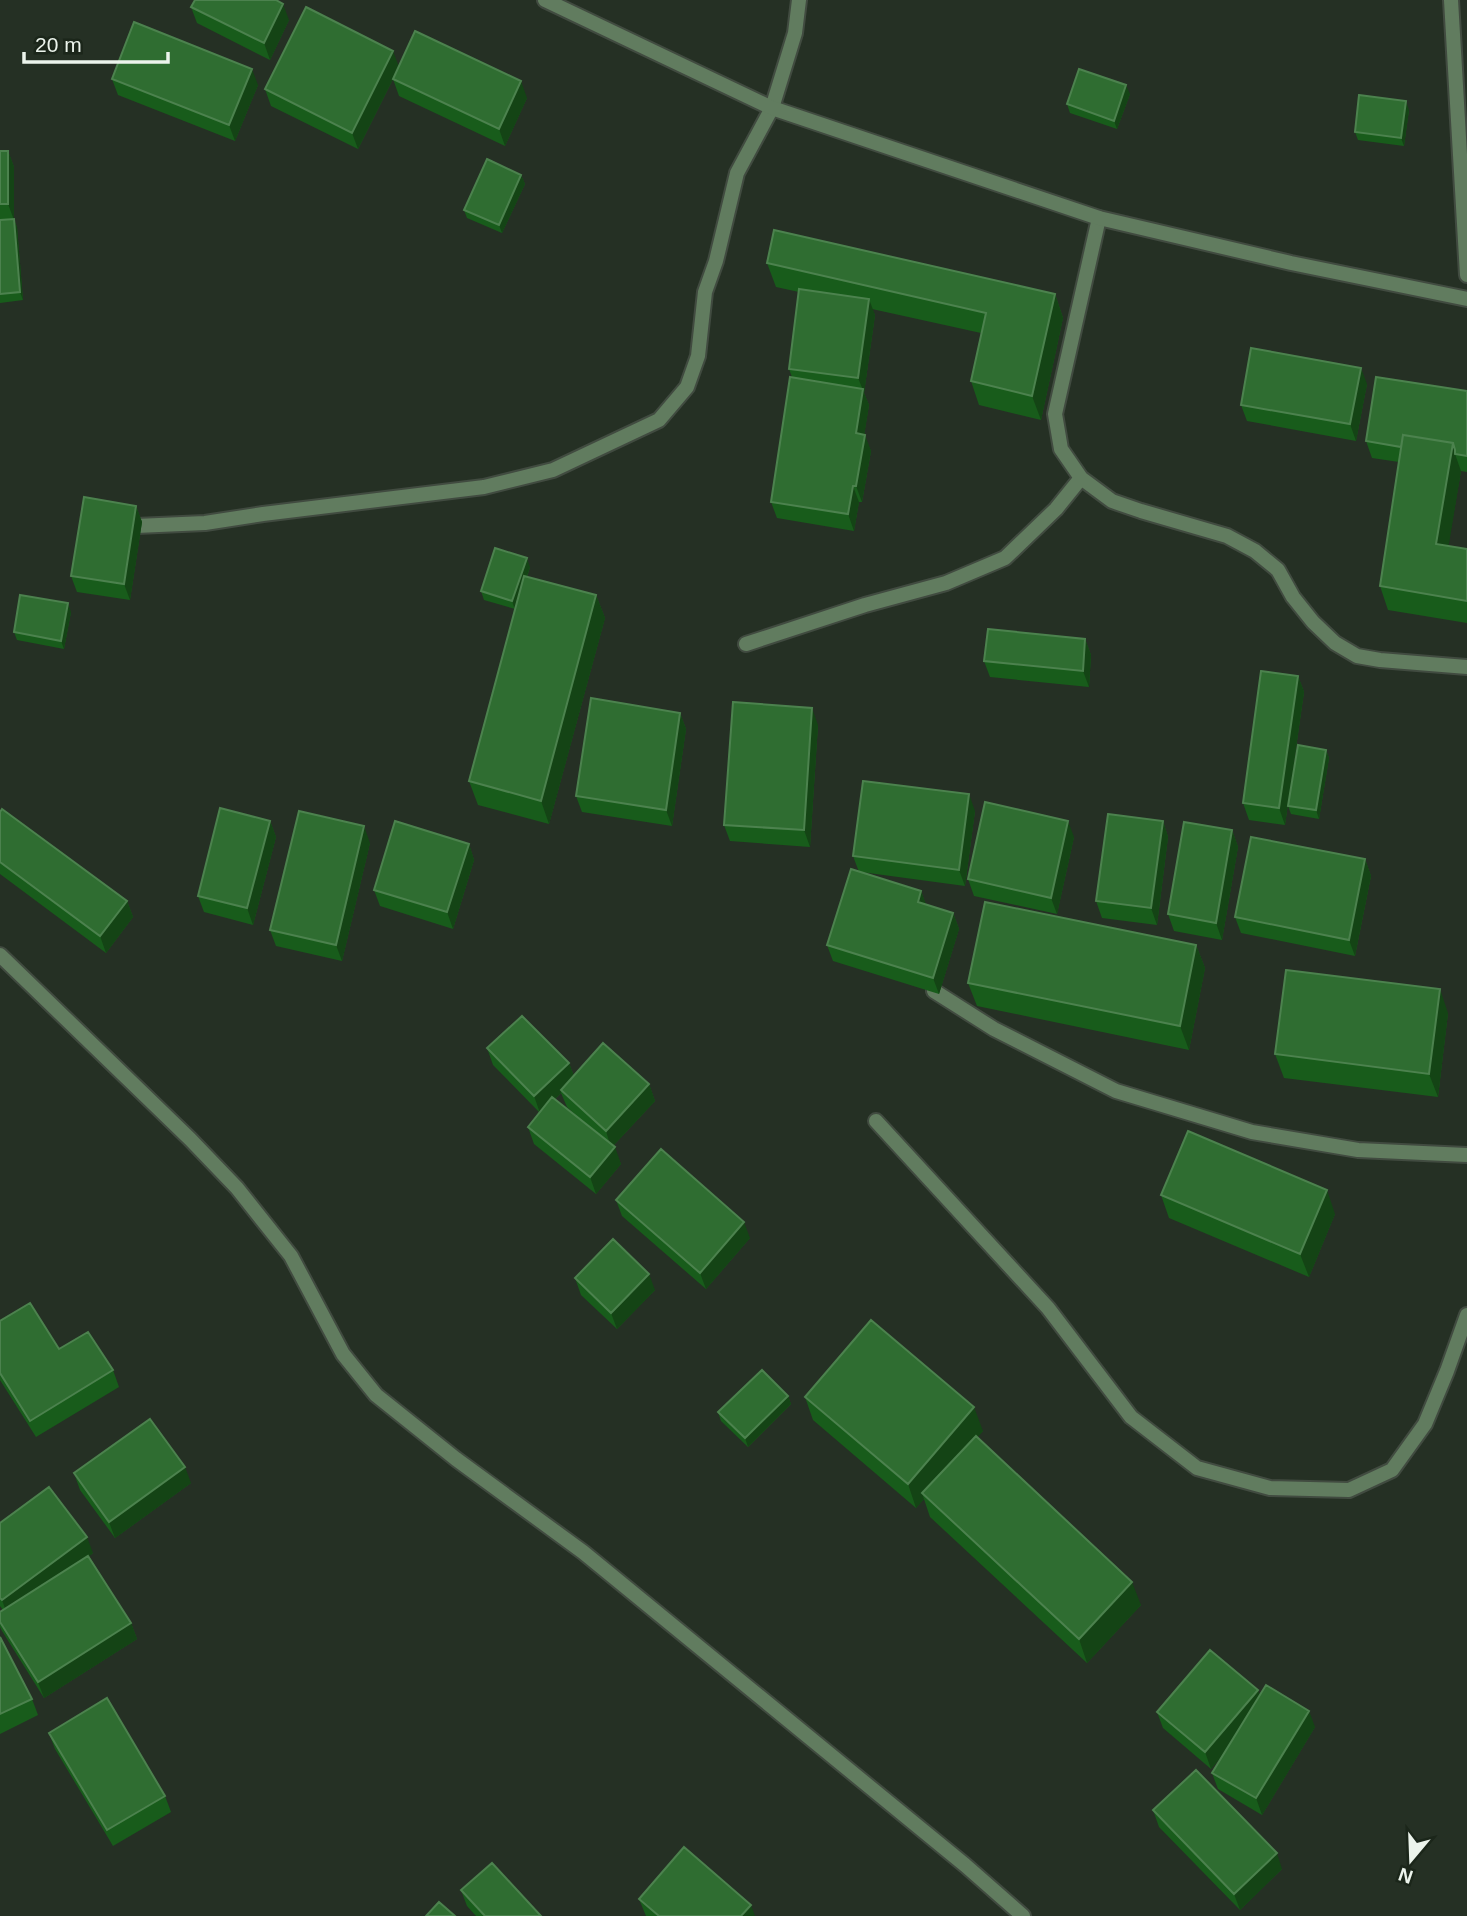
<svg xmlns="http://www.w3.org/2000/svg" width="1467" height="1916" font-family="Arial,sans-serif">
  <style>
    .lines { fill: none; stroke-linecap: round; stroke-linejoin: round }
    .minor-casing { stroke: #414b40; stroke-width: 18 }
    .tertiary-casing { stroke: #414b40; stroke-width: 18 }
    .minor { stroke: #617c5f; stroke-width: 14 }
    .tertiary { stroke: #617c5f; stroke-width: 14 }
    .wall { fill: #185c1b; fill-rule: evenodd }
    .shaded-wall { fill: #144415 }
    .building { fill: #2f6d31; stroke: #4c824e; stroke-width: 2 }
  </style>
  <rect width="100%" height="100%" fill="#253024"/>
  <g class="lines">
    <!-- minor casing -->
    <g class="minor-casing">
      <path id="minor" d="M 1451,0 L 1467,275
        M 1099,218 L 1055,414 L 1061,449 L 1081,478 L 1112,501 L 1141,511 L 1227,536 L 1255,551 L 1278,570 L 1293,597 L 1313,622 L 1335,643 L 1357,656 L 1380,660 L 1467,667
        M 136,526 L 205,523 L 263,514 L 484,487 L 553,470 L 659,420 L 687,387 L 698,356 L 705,292 L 716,261 L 737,173 L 772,108 L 795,33 L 799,0
        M 746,644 L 865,605 L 946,583 L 1005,558 L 1056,509 L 1081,478
        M 0,955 L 190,1139 L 237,1188 L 291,1256 L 343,1354 L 376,1395 L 456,1459 L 583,1552 L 965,1865 L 1023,1916
        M 934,991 L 994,1029 L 1116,1091 L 1252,1132 L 1358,1150 L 1467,1155
        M 876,1121 L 1048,1308 L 1131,1417 L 1197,1468 L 1270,1488 L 1349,1490 L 1392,1470 L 1425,1424 L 1447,1371 L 1467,1315"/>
    </g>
    <!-- tertiary casing -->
    <g class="tertiary-casing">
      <path id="tertiary" d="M 545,0 L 772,108 L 1099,218 L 1291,263 L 1467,299"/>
    </g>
    <!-- minor -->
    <use href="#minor" class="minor"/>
    <!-- tertiary -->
    <use href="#tertiary" class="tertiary"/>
  </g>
  <!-- wall -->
  <path class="wall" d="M 191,7 L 289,20 L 270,60 L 197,23 Z
    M 399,67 L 358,149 L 271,106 L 265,89 Z
    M 112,79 L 258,85 L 235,141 L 118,95 Z
    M 393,79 L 527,98 L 505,146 L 399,96 Z
    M 1130,94 L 1117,129 L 1070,113 L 1067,104 Z
    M 1409,110 L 1404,146 L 1358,140 L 1355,132 Z
    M 0,151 L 8,151 L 14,167 L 14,220 L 17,227 L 23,300 L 0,303 Z
    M 521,175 L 525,184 L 502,233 L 467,218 L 464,210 Z
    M 767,263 L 1055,294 L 1063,318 L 1041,420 L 979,405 L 971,381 L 981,333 L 872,309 L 875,315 L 864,393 L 869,405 L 864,435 L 871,451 L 862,502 L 859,502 L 854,531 L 777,518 L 771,502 L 792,377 L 789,369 L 799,292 L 776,287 Z
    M 1367,384 L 1356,441 L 1247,421 L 1241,405 Z
    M 1467,391 L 1467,472 L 1461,471 L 1448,546 L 1467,549 L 1467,623 L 1388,610 L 1380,586 L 1399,462 L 1372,458 L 1366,441 Z
    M 136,506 L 142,522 L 130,600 L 77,592 L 71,576 Z
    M 530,567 L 527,577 L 596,595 L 605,618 L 549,824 L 478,805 L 469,781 L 515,609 L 484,600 L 481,591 Z
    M 71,612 L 64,649 L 17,640 L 14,632 Z
    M 1085,639 L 1091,655 L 1089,687 L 990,677 L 984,661 Z
    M 1298,676 L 1304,692 L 1285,825 L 1249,820 L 1243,803 Z
    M 680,713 L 686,729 L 672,826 L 582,812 L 576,796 Z
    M 818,725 L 810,847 L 730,841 L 724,825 Z
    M 1326,750 L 1329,758 L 1319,819 L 1291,814 L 1288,806 Z
    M 975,811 L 965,886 L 861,872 L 921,891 L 926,905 L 953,913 L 959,929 L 939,994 L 833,961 L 827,945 L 859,872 L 853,856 Z
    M 0,812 L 127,901 L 133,917 L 106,953 L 0,874 Z
    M 270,821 L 276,837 L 253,925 L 204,912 L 198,896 Z
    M 1163,821 L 1168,837 L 1157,925 L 1102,918 L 1096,901 Z
    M 1232,830 L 1238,847 L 1222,940 L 1174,931 L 1168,914 Z
    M 1074,837 L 1057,914 L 974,896 L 968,879 Z
    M 370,843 L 342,961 L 276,946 L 270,930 Z
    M 469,844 L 474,860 L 453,929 L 380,906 L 374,890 Z
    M 1365,859 L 1371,876 L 1355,956 L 1241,933 L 1235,917 Z
    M 1196,945 L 1205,968 L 1189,1050 L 977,1006 L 968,983 Z
    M 1448,1013 L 1438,1097 L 1284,1078 L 1275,1054 Z
    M 487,1048 L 569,1063 L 574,1076 L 649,1084 L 655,1101 L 613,1146 L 621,1164 L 596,1194 L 534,1144 L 528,1127 L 539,1112 L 493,1065 ZM 561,1093 L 567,1107 L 581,1120 L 555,1099 Z
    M 1161,1195 L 1335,1214 L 1309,1277 L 1169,1218 Z
    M 616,1200 L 750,1238 L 706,1289 L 622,1216 Z
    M 575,1278 L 655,1290 L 617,1329 L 581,1295 Z
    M 0,1321 L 59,1349 L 113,1370 L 119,1387 L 36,1437 L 0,1380 Z
    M 788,1396 L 791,1404 L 748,1447 L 721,1421 L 718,1412 Z
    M 805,1397 L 983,1431 L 977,1437 L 1141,1605 L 1087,1663 L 930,1517 L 924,1499 L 916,1508 L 813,1420 Z
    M 74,1473 L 191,1483 L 115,1538 L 80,1490 Z
    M 0,1523 L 93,1553 L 89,1556 L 131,1623 L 137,1639 L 44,1698 L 2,1631 L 0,1627 L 0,1612 L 3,1610 L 0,1606 Z
    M 0,1637 L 32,1699 L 38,1715 L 0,1734 Z
    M 1260,1695 L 1315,1727 L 1262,1815 L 1218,1789 L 1212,1773 L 1224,1753 L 1211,1769 L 1163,1728 L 1157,1712 Z
    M 49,1733 L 165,1796 L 171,1812 L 113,1846 L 55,1749 Z
    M 1153,1810 L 1282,1869 L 1240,1910 L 1159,1827 Z
    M 461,1890 L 541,1916 L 476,1916 L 467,1906 Z
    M 639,1899 L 755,1916 L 646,1916 Z"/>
  <!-- shaded-wall -->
  <path class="shaded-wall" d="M 283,4 L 289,20 L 270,60 L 264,43 Z
    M 393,51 L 399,67 L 358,149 L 352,133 Z
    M 252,69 L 258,85 L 235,141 L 229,125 Z
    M 521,81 L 527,98 L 505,146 L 499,129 Z
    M 1126,85 L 1130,94 L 1117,129 L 1114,121 Z
    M 1406,101 L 1409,110 L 1404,146 L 1401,138 Z
    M 8,151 L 14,167 L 14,220 L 17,227 L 23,300 L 20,292 L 14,220 L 8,204 Z
    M 521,175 L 525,184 L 502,233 L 499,225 Z
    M 1055,294 L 1063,318 L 1041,420 L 1032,396 Z
    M 869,299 L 875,315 L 864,393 L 869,405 L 862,449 L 856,433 L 863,390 L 858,378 Z
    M 1361,368 L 1367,384 L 1356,441 L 1350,424 Z
    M 865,435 L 871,451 L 862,502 L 856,486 Z
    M 1453,443 L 1457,455 L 1455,454 L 1461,471 L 1445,568 L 1436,544 Z
    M 853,486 L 859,502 L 854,531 L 848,514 Z
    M 136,506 L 142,522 L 130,600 L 124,584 Z
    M 527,558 L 530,567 L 515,610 L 512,601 Z
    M 596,595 L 605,618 L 549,824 L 541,801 Z
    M 68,603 L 71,612 L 64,649 L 61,641 Z
    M 1085,639 L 1091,655 L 1089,687 L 1083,671 Z
    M 1298,676 L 1304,692 L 1285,825 L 1279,808 Z
    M 812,708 L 818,725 L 810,847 L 804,830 Z
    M 680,713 L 686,729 L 672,826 L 666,810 Z
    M 1326,750 L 1329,758 L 1319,819 L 1316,810 Z
    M 969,794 L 975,811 L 965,886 L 959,870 Z
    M 270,821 L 276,837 L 253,925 L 247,908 Z
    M 1068,821 L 1074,837 L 1057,914 L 1051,898 Z
    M 1163,821 L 1168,837 L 1157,925 L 1151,908 Z
    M 364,826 L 370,843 L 342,961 L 336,945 Z
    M 1232,830 L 1238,847 L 1222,940 L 1216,923 Z
    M 469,844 L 474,860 L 453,929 L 447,912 Z
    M 1365,859 L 1371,876 L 1355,956 L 1349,940 Z
    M 921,891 L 927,907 L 918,902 Z
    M 127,901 L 133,917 L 106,953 L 100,936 Z
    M 953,913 L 959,929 L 939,994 L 933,978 Z
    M 1196,945 L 1205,968 L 1189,1050 L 1180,1026 Z
    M 1440,989 L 1448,1013 L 1438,1097 L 1429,1074 Z
    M 569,1063 L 575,1079 L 561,1090 L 561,1093 L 540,1113 L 534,1096 Z
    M 649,1084 L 655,1101 L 611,1148 L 606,1131 Z
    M 615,1147 L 621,1164 L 596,1194 L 590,1177 Z
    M 1327,1190 L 1335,1214 L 1309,1277 L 1300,1254 Z
    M 744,1222 L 750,1238 L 706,1289 L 700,1273 Z
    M 649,1274 L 655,1290 L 617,1329 L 611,1313 Z
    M 788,1396 L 791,1404 L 748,1447 L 745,1438 Z
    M 974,1407 L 983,1431 L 926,1497 L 922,1493 L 924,1499 L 916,1508 L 908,1484 Z
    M 185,1467 L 191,1483 L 115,1538 L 109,1522 Z
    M 87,1537 L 93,1553 L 8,1617 L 2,1600 Z
    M 1132,1582 L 1141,1605 L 1087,1663 L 1079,1639 Z
    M 131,1623 L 137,1639 L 44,1698 L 38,1682 Z
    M 1258,1690 L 1264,1706 L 1211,1769 L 1205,1752 Z
    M 1309,1711 L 1315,1727 L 1262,1815 L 1256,1798 Z
    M 1277,1853 L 1282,1869 L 1240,1910 L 1234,1894 Z
    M 751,1905 L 755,1916 L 741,1916 Z"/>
  <!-- building -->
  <path class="building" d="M 195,0 L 276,0 L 283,4 L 264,43 L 191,7 Z
    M 306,7 L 393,51 L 352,133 L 265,89 Z
    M 134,22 L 252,69 L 229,125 L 112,79 Z
    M 415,31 L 521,81 L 499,129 L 393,79 Z
    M 1079,69 L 1126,85 L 1114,121 L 1067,104 Z
    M 1359,95 L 1406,101 L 1401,138 L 1355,132 Z
    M 0,151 L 8,151 L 8,204 L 0,204 Z
    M 487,159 L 521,175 L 499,225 L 464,210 Z
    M 14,219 L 20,292 L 0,294 L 0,220 Z
    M 774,230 L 1055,294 L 1032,396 L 971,381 L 986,313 L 767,263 Z
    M 799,289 L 869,299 L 858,378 L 789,369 Z
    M 1251,348 L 1361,368 L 1350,424 L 1241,405 Z
    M 790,377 L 863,389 L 856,433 L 865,435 L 856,486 L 853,486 L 848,514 L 771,502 Z
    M 1376,377 L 1467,391 L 1467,456 L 1455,454 L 1455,450 L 1453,443 L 1403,435 L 1401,447 L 1366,441 Z
    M 1403,435 L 1453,443 L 1436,544 L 1467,549 L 1467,601 L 1380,586 Z
    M 84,497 L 136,506 L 124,584 L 71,576 Z
    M 495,548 L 527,558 L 512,601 L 481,591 Z
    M 524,576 L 596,595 L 541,801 L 469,781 Z
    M 20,595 L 68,603 L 61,641 L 14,632 Z
    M 988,629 L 1085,639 L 1083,671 L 984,661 Z
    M 1261,671 L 1298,676 L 1279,808 L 1243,803 Z
    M 591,698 L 680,713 L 666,810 L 576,796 Z
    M 733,702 L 812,708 L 804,830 L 724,825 Z
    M 1298,745 L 1326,750 L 1316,810 L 1288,806 Z
    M 863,781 L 969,794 L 959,870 L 853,856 Z
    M 985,802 L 1068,821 L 1051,898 L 968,879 Z
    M 220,808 L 270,821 L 247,908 L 198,896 Z
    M 2,809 L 127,901 L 100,936 L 0,862 L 0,812 Z
    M 299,811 L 364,826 L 336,945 L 270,930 Z
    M 1108,814 L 1163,821 L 1151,908 L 1096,901 Z
    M 395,821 L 469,844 L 447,912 L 374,890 Z
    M 1184,822 L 1232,830 L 1216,923 L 1168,914 Z
    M 1251,837 L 1365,859 L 1349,940 L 1235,917 Z
    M 851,869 L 921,891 L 918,902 L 953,913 L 933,978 L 827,945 Z
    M 985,902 L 1196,945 L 1180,1026 L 968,983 Z
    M 1286,970 L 1440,989 L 1429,1074 L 1275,1054 Z
    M 522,1016 L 569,1063 L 534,1096 L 487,1048 Z
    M 603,1043 L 649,1084 L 606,1131 L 561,1090 Z
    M 552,1097 L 615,1147 L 590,1177 L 528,1127 Z
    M 1188,1131 L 1327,1190 L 1300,1254 L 1161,1195 Z
    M 661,1149 L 744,1222 L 700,1273 L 616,1200 Z
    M 613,1239 L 649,1274 L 611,1313 L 575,1278 Z
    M 30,1303 L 59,1349 L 88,1332 L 113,1370 L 30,1421 L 0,1373 L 0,1321 Z
    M 871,1320 L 974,1407 L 908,1484 L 805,1397 Z
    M 762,1370 L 788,1396 L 745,1438 L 718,1412 Z
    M 150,1419 L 185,1467 L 109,1522 L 74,1473 Z
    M 976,1436 L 1132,1582 L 1079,1639 L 922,1493 Z
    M 49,1487 L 87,1537 L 2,1600 L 0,1598 L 0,1523 Z
    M 88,1556 L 131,1623 L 38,1682 L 0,1622 L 0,1612 Z
    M 0,1637 L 32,1699 L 0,1714 Z
    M 1210,1650 L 1258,1690 L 1205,1752 L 1157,1712 Z
    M 1266,1685 L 1309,1711 L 1256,1798 L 1212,1773 Z
    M 107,1698 L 165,1796 L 107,1830 L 49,1733 Z
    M 1196,1770 L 1277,1853 L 1234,1894 L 1153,1810 Z
    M 684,1847 L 751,1905 L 741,1916 L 659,1916 L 639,1899 Z
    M 492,1863 L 541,1916 L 485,1916 L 461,1890 Z
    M 439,1902 L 455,1916 L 426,1916 Z"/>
  <!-- north arrow -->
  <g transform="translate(1411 1860) rotate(199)" stroke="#1b261a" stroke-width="5" paint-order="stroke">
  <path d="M0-5L12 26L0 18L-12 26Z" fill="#ecf4ec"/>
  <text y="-10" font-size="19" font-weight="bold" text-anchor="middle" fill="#ecf4ec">N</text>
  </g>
  <!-- scale -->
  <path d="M24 52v10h144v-10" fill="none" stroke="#ecf4ec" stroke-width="3.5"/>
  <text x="35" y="52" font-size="21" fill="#ecf4ec" stroke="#1b261a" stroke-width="5" paint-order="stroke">20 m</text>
</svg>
